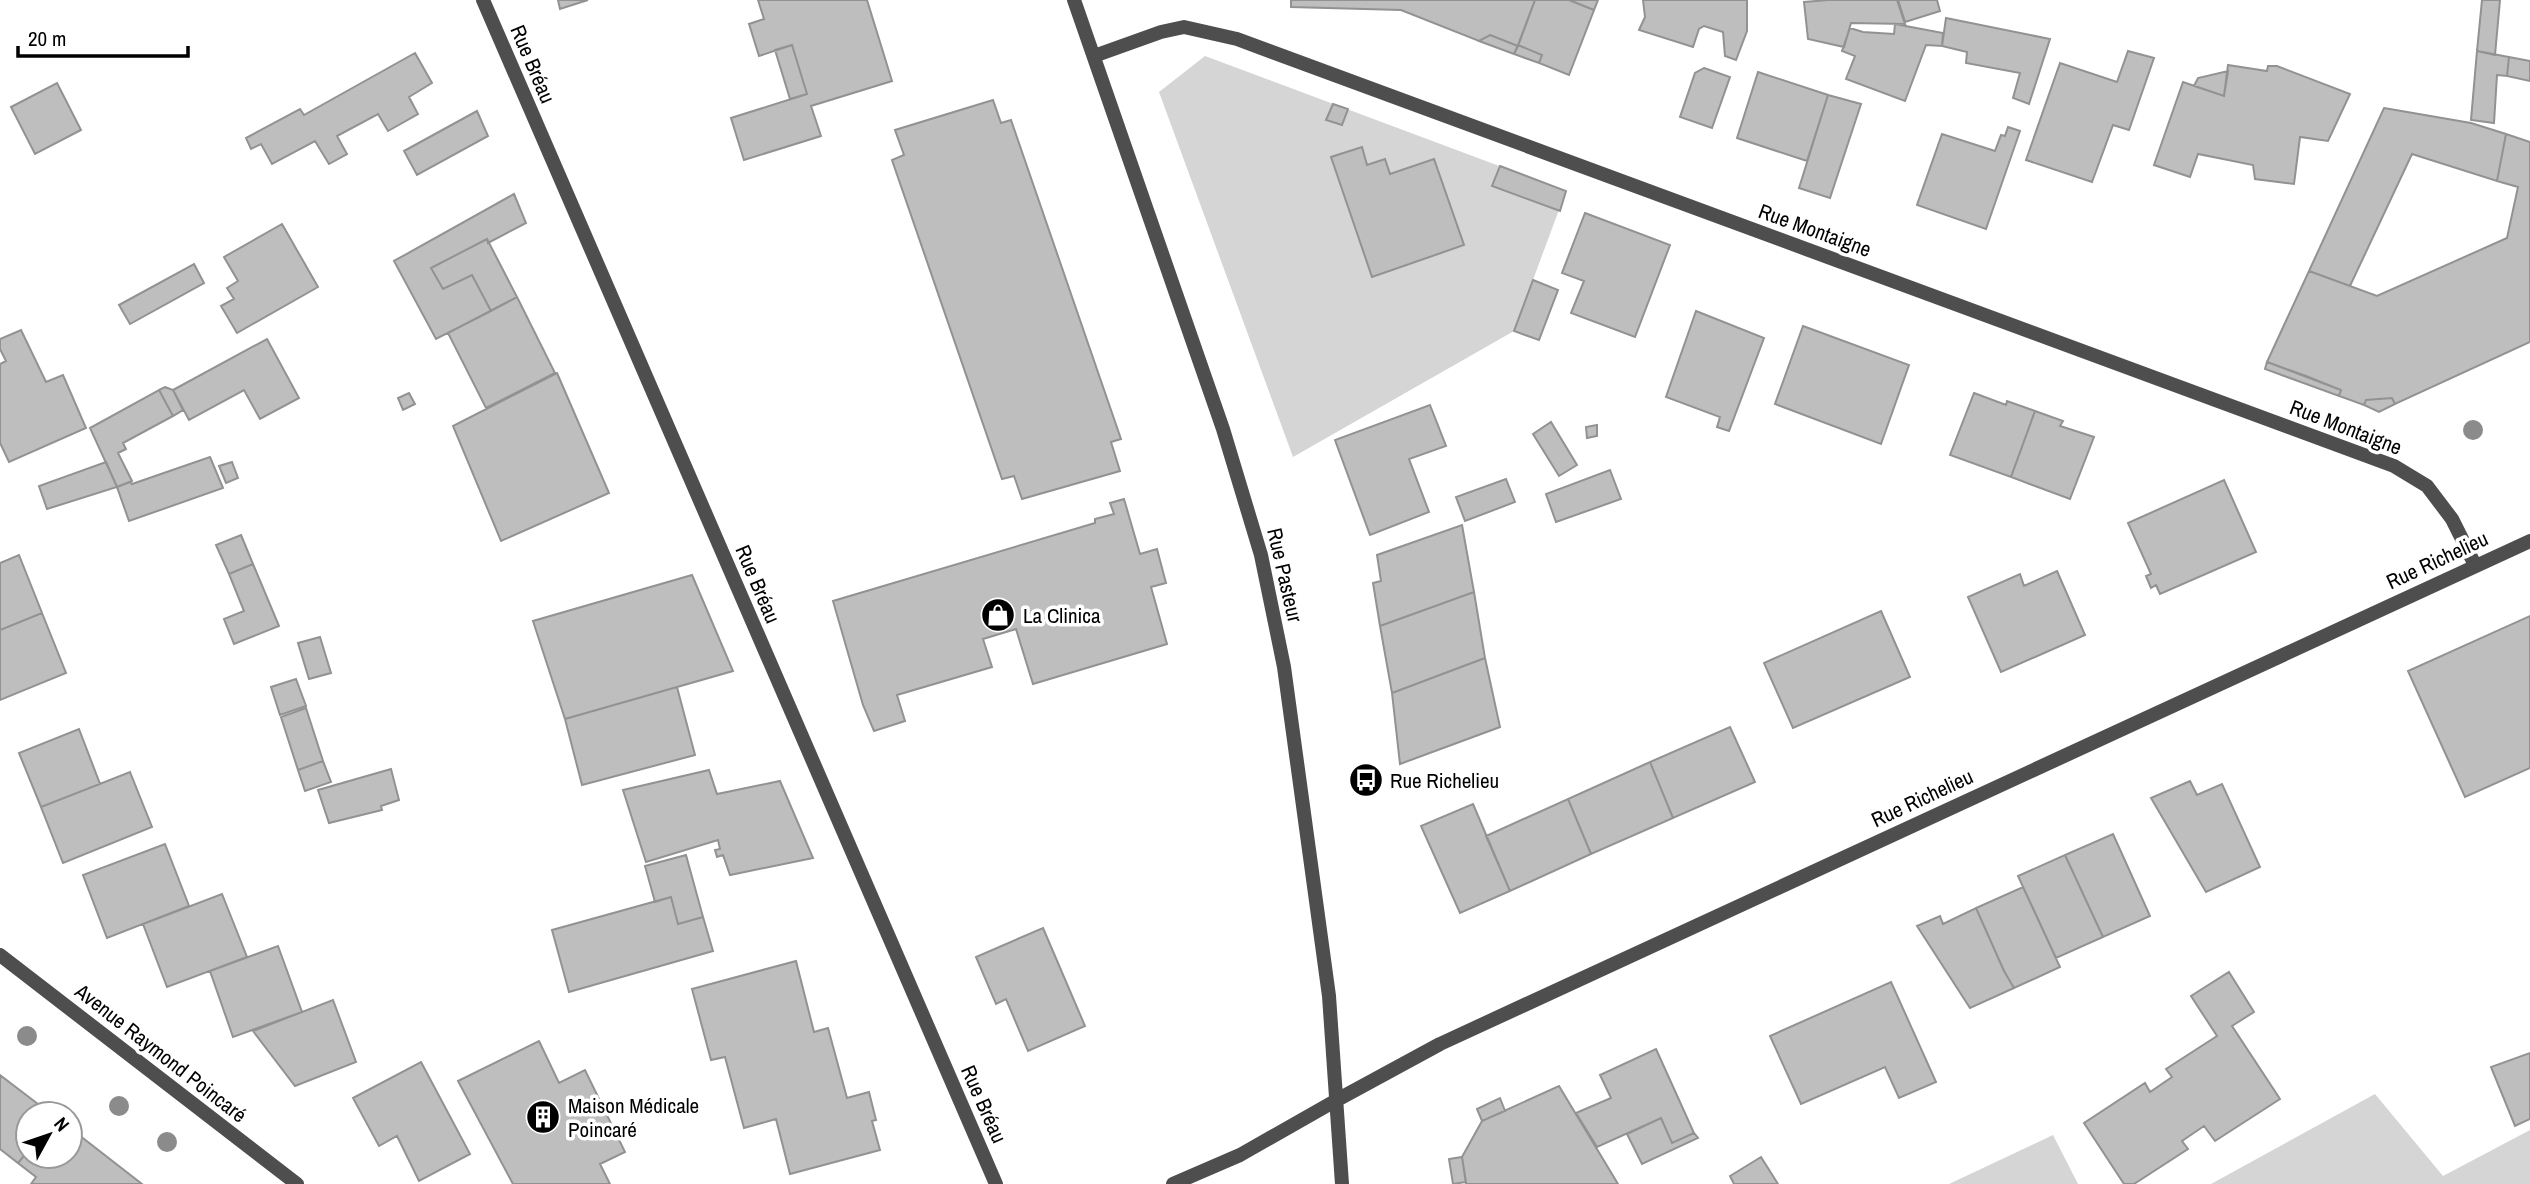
<svg xmlns="http://www.w3.org/2000/svg" width="2530" height="1184" font-family="'Archivo Narrow',sans-serif">
  <style>
    .green { fill: #d5d5d5 }
    .building { fill: #bebebe; stroke: #929292; stroke-width: 2 }
    .lines { fill: none; stroke-linecap: round; stroke-linejoin: round }
    .minor { stroke: #4e4e4e; stroke-width: 14 }
    .tertiary { stroke: #4e4e4e; stroke-width: 14 }
    .tree { fill: #8b8b8b }
    .labels { text-anchor: middle; dominant-baseline: central; stroke-width: 7; stroke-linejoin: round; paint-order: stroke }
    .street-label { font-size: 21px; fill: #000; stroke: #fff }
    .poi-label { font-size: 21px; fill: #000; stroke: #fff; text-anchor: start }
  </style>
  <rect width="100%" height="100%" fill="#fff"/>
  <!-- green -->
  <path class="green" d="M 1205,56 L 1566,191 L 1514,331 L 1293,457 L 1159,92 Z
    M 2375,1094 L 2443,1176 L 2530,1130 L 2530,1184 L 2211,1184 Z
    M 2053,1135 L 2078,1184 L 1949,1184 Z"/>
  <!-- building -->
  <path class="building" d="M 558,0 L 588,0 L 560,9 Z
    M 758,0 L 867,0 L 892,81 L 811,106 L 821,136 L 744,160 L 731,118 L 807,94 L 792,45 L 759,56 L 749,24 L 764,19 Z
    M 1291,0 L 1535,0 L 1518,46 L 1490,35 L 1479,41 L 1401,10 L 1291,7 Z
    M 1535,0 L 1569,0 L 1594,10 L 1569,75 L 1539,63 L 1542,55 L 1518,45 Z
    M 1569,0 L 1598,0 L 1594,10 Z
    M 1643,0 L 1747,0 L 1747,31 L 1736,60 L 1725,56 L 1723,32 L 1704,26 L 1699,29 L 1693,47 L 1639,30 L 1645,17 Z
    M 1828,0 L 1897,0 L 1905,24 L 1851,23 L 1844,47 L 1808,39 L 1804,2 Z
    M 1898,0 L 1937,0 L 1940,11 L 1905,22 Z
    M 2482,0 L 2500,0 L 2495,55 L 2477,51 Z
    M 1946,18 L 2050,39 L 2029,104 L 2013,98 L 2020,73 L 1966,63 L 1967,52 L 1942,46 Z
    M 1895,24 L 1943,33 L 1942,46 L 1926,45 L 1905,101 L 1846,79 L 1855,56 L 1842,51 L 1850,28 L 1863,32 L 1894,34 Z
    M 1490,35 L 1518,46 L 1514,54 L 1479,41 Z
    M 792,45 L 807,94 L 790,99 L 775,50 Z
    M 1518,45 L 1542,55 L 1539,63 L 1514,54 Z
    M 2128,51 L 2154,58 L 2129,130 L 2113,125 L 2092,182 L 2026,160 L 2060,63 L 2117,82 Z
    M 2477,51 L 2509,57 L 2507,76 L 2497,75 L 2494,123 L 2471,120 Z
    M 415,53 L 432,83 L 409,97 L 418,114 L 388,131 L 378,114 L 337,136 L 347,154 L 329,164 L 315,141 L 272,164 L 261,144 L 251,149 L 246,138 L 300,109 L 304,115 Z
    M 2509,57 L 2530,61 L 2530,81 L 2507,76 Z
    M 2228,65 L 2267,71 L 2268,66 L 2277,66 L 2350,94 L 2328,141 L 2300,137 L 2294,184 L 2255,179 L 2253,165 L 2198,154 L 2190,177 L 2154,165 L 2183,82 L 2224,96 Z
    M 1704,68 L 1730,77 L 1712,128 L 1680,117 L 1695,73 Z
    M 2228,71 L 2224,96 L 2194,86 L 2198,78 Z
    M 1758,72 L 1828,95 L 1807,161 L 1737,138 Z
    M 57,83 L 81,130 L 35,154 L 11,107 Z
    M 1828,95 L 1861,104 L 1830,198 L 1799,188 Z
    M 993,100 L 1001,123 L 1011,120 L 1121,439 L 1111,442 L 1120,471 L 1022,499 L 1014,476 L 1002,479 L 892,160 L 904,155 L 895,130 Z
    M 1333,104 L 1348,109 L 1342,125 L 1326,120 Z
    M 2384,108 L 2471,123 L 2506,134 L 2497,181 L 2412,154 L 2350,286 L 2309,271 Z
    M 477,111 L 488,136 L 417,175 L 404,151 Z
    M 2008,127 L 2020,131 L 1986,229 L 1917,205 L 1942,134 L 1995,151 L 2001,135 L 2005,136 Z
    M 2506,134 L 2530,142 L 2530,342 L 2395,404 L 2392,398 L 2366,400 L 2364,405 L 2339,396 L 2341,390 L 2267,362 L 2309,271 L 2377,296 L 2507,238 L 2518,187 L 2497,181 Z
    M 1362,147 L 1367,165 L 1385,159 L 1390,174 L 1434,159 L 1464,245 L 1372,277 L 1331,157 Z
    M 1500,166 L 1566,191 L 1560,211 L 1492,186 Z
    M 514,194 L 526,223 L 488,243 L 487,239 L 431,268 L 443,289 L 472,275 L 491,311 L 436,339 L 394,261 Z
    M 1585,213 L 1670,245 L 1635,337 L 1571,313 L 1584,281 L 1562,273 Z
    M 282,224 L 318,287 L 237,333 L 221,306 L 234,299 L 227,288 L 238,281 L 224,257 Z
    M 487,239 L 517,297 L 491,311 L 472,275 L 443,289 L 431,268 Z
    M 194,264 L 204,283 L 130,324 L 119,305 Z
    M 1533,280 L 1558,290 L 1539,340 L 1514,331 Z
    M 517,297 L 555,373 L 486,408 L 448,333 Z
    M 1696,311 L 1764,338 L 1729,431 L 1717,427 L 1720,417 L 1666,397 Z
    M 1803,326 L 1909,365 L 1881,444 L 1775,404 Z
    M 21,330 L 46,382 L 63,375 L 86,428 L 9,462 L 0,443 L 0,364 L 6,361 L 0,349 L 0,339 Z
    M 267,339 L 299,398 L 260,419 L 244,390 L 189,420 L 173,390 Z
    M 2267,362 L 2306,376 L 2341,390 L 2339,396 L 2265,369 Z
    M 557,373 L 609,493 L 501,541 L 453,426 Z
    M 165,387 L 173,390 L 183,410 L 173,416 L 159,390 Z
    M 159,390 L 173,416 L 123,443 L 126,449 L 118,453 L 132,481 L 117,487 L 90,428 Z
    M 409,393 L 415,404 L 403,410 L 398,398 Z
    M 1974,393 L 2006,405 L 2007,401 L 2035,411 L 2011,477 L 1950,455 Z
    M 2392,398 L 2395,404 L 2379,412 L 2364,405 L 2366,400 Z
    M 1430,405 L 1446,446 L 1409,459 L 1429,512 L 1370,535 L 1335,440 Z
    M 2035,411 L 2063,421 L 2060,426 L 2094,437 L 2070,499 L 2011,477 Z
    M 1551,422 L 1577,465 L 1559,476 L 1533,434 Z
    M 1597,425 L 1597,436 L 1587,438 L 1586,427 Z
    M 210,457 L 223,488 L 129,521 L 117,487 L 130,482 L 132,484 Z
    M 106,462 L 117,487 L 47,509 L 39,486 Z
    M 232,462 L 238,478 L 226,483 L 219,466 Z
    M 1610,470 L 1621,499 L 1556,522 L 1546,494 Z
    M 1506,479 L 1515,502 L 1465,521 L 1456,497 Z
    M 2224,480 L 2256,552 L 2160,594 L 2156,585 L 2151,588 L 2146,576 L 2151,574 L 2128,523 Z
    M 1124,499 L 1140,554 L 1157,549 L 1166,583 L 1151,587 L 1167,644 L 1033,684 L 1016,629 L 983,639 L 992,667 L 897,695 L 905,721 L 874,731 L 863,705 L 833,601 L 1095,523 L 1095,519 L 1114,514 L 1110,503 Z
    M 1462,525 L 1474,592 L 1380,626 L 1373,583 L 1381,581 L 1377,555 Z
    M 241,535 L 253,564 L 229,574 L 216,545 Z
    M 19,555 L 42,613 L 0,630 L 0,563 Z
    M 253,564 L 279,626 L 234,644 L 224,619 L 244,611 L 229,574 Z
    M 2057,571 L 2085,635 L 2001,672 L 1968,597 L 2020,574 L 2024,586 Z
    M 692,575 L 733,671 L 565,719 L 533,621 Z
    M 1474,592 L 1485,658 L 1392,693 L 1380,626 Z
    M 1881,611 L 1910,677 L 1793,728 L 1764,663 Z
    M 42,613 L 66,673 L 0,700 L 0,630 Z
    M 2530,616 L 2530,768 L 2465,797 L 2408,671 Z
    M 320,637 L 331,673 L 309,679 L 298,643 Z
    M 1485,658 L 1500,727 L 1400,764 L 1392,693 Z
    M 296,679 L 306,706 L 280,715 L 271,687 Z
    M 677,687 L 695,755 L 582,785 L 565,719 Z
    M 306,708 L 323,761 L 298,770 L 281,717 Z
    M 1730,727 L 1755,782 L 1673,818 L 1650,762 Z
    M 79,729 L 100,784 L 41,807 L 19,753 Z
    M 323,761 L 331,782 L 305,791 L 298,770 Z
    M 1650,762 L 1673,818 L 1591,854 L 1568,799 Z
    M 391,769 L 399,800 L 381,806 L 382,810 L 329,823 L 318,790 Z
    M 709,770 L 717,794 L 780,781 L 813,858 L 730,875 L 723,855 L 717,857 L 715,850 L 720,849 L 718,840 L 646,862 L 623,790 Z
    M 130,772 L 152,827 L 63,863 L 41,807 Z
    M 2190,781 L 2197,795 L 2222,784 L 2260,867 L 2206,892 L 2151,798 Z
    M 1568,799 L 1591,854 L 1510,891 L 1486,836 Z
    M 1473,804 L 1510,891 L 1460,913 L 1421,826 Z
    M 2113,834 L 2150,916 L 2103,937 L 2065,855 Z
    M 165,844 L 189,906 L 107,938 L 83,875 Z
    M 686,855 L 703,917 L 678,924 L 671,897 L 655,902 L 645,866 Z
    M 2065,855 L 2103,937 L 2056,958 L 2018,876 Z
    M 2023,887 L 2060,967 L 2014,988 L 2004,971 L 1976,908 Z
    M 222,894 L 247,957 L 167,987 L 143,924 Z
    M 671,897 L 678,924 L 703,917 L 713,951 L 569,992 L 552,930 Z
    M 1976,908 L 2004,971 L 2014,988 L 1970,1008 L 1917,926 L 1940,916 L 1943,924 Z
    M 1043,928 L 1085,1026 L 1028,1051 L 1006,999 L 996,1004 L 976,957 Z
    M 278,946 L 302,1012 L 233,1037 L 210,971 Z
    M 796,961 L 814,1032 L 828,1028 L 847,1098 L 869,1092 L 876,1120 L 872,1121 L 880,1150 L 790,1174 L 776,1119 L 744,1128 L 725,1057 L 711,1060 L 692,989 Z
    M 2229,972 L 2254,1012 L 2232,1026 L 2280,1099 L 2215,1141 L 2204,1126 L 2182,1141 L 2188,1149 L 2134,1184 L 2124,1184 L 2084,1123 L 2145,1083 L 2150,1092 L 2172,1077 L 2166,1069 L 2217,1036 L 2191,996 Z
    M 1891,982 L 1936,1082 L 1899,1098 L 1885,1067 L 1801,1104 L 1770,1036 Z
    M 333,1000 L 356,1062 L 295,1086 L 253,1031 Z
    M 539,1041 L 559,1083 L 585,1070 L 625,1152 L 600,1164 L 610,1184 L 513,1184 L 458,1081 Z
    M 1656,1049 L 1694,1133 L 1672,1143 L 1661,1118 L 1597,1147 L 1576,1113 L 1611,1098 L 1600,1075 Z
    M 2530,1053 L 2530,1119 L 2515,1126 L 2491,1067 Z
    M 421,1062 L 470,1154 L 419,1181 L 397,1136 L 379,1146 L 353,1098 Z
    M 0,1075 L 51,1114 L 28,1114 L 28,1151 L 18,1163 L 0,1149 Z
    M 1559,1086 L 1618,1184 L 1466,1184 L 1462,1157 L 1482,1121 Z
    M 1500,1098 L 1505,1111 L 1482,1121 L 1477,1109 Z
    M 1661,1118 L 1672,1143 L 1694,1133 L 1698,1138 L 1642,1164 L 1627,1134 Z
    M 70,1128 L 142,1184 L 31,1184 L 36,1177 L 18,1163 L 28,1151 L 28,1156 L 70,1156 Z
    M 1462,1157 L 1466,1182 L 1453,1184 L 1449,1159 Z
    M 1761,1157 L 1778,1184 L 1734,1184 L 1730,1176 Z"/>
  <g class="lines">
    <!-- minor -->
    <path class="minor" d="M 483,0 L 996,1184
      M 1094,56 L 1161,32 L 1184,27 L 1237,39 L 2394,466 L 2427,486 L 2452,519 L 2475,565
      M 0,955 L 297,1184
      M 1173,1184 L 1240,1155 L 1335,1101"/>
    <!-- tertiary -->
    <path class="tertiary" d="M 1074,0 L 1223,429 L 1261,555 L 1284,667 L 1329,996 L 1342,1184
      M 1335,1101 L 1440,1044 L 2530,541"/>
  </g>
  <!-- trees -->
  <g class="tree">
    <circle cx="2473" cy="430" r="10"/>
    <circle cx="27" cy="1036" r="10"/>
    <circle cx="119" cy="1106" r="10"/>
    <circle cx="167" cy="1142" r="10"/>
  </g>
  <!-- icons -->
  <defs>
    <g id="shop-disc" transform="scale(1.75)"><circle r="9.5" fill="#000" stroke="#fff"/><path d="M-5-2.5h2.3a2.7 3.5 0 0 1 5.4 0H5L5.5 6h-11ZM-1.5-2.5h3a1.5 2.3 0 0 0-3 0Z" fill="#fff"/></g>
    <g id="bus-disc" transform="scale(1.75)"><circle r="9.5" fill="#000" stroke="#fff"/><path d="M-5-6H5V4H4V6H2V4H-2V6H-4V4H-5ZM-3.5-4V0h7V-4ZM-3.5 1.2v1.5H-2V1.2ZM2 1.2v1.5H3.5V1.2Z" fill="#fff"/></g>
    <g id="building-disc" transform="scale(1.75)"><circle r="9.5" fill="#000" stroke="#fff"/><path d="M-4-6H4V6H1V3H-1V6H-4ZM-2.5-4.3h1.7v1.8h-1.7ZM.8-4.3h1.7v1.8H.8ZM-2.5-1h1.7V.8h-1.7ZM.8-1h1.7V.8H.8Z" fill="#fff"/></g>
  </defs>
  <g fill-rule="evenodd">
    <use href="#shop-disc" x="998" y="615"/>
    <use href="#bus-disc" x="1366" y="780"/>
    <use href="#building-disc" x="543" y="1117"/>
  </g>
  <g class="labels">
    <!-- street labels -->
    <g class="street-label">
      <text transform="translate(533 64) rotate(67)">Rue Bréau</text>
      <text transform="translate(1815 230) rotate(20)">Rue Montaigne</text>
      <text transform="translate(2346 427) rotate(21)">Rue Montaigne</text>
      <text transform="translate(2437 560) rotate(-25)">Rue Richelieu</text>
      <text transform="translate(1285 575) rotate(77)">Rue Pasteur</text>
      <text transform="translate(758 584) rotate(67)">Rue Bréau</text>
      <text transform="translate(1922 798) rotate(-25)">Rue Richelieu</text>
      <text transform="translate(161 1053) rotate(38)">Avenue Raymond Poincaré</text>
      <text transform="translate(984 1104) rotate(66)">Rue Bréau</text>
    </g>
    <!-- poi labels -->
    <g class="poi-label">
      <text x="1023" y="615">La Clinica</text>
      <text x="1390" y="780">Rue Richelieu</text>
      <text x="568" y="1105">Maison Médicale<tspan x="568" dy="24">Poincaré</tspan></text>
    </g>
  </g>
  <!-- north arrow -->
  <g transform="translate(49 1135) rotate(50)"><circle r="33" fill="#ffffff" stroke="#999999" stroke-width="2"/>
  <path d="M0-5L12 26L0 18L-12 26Z" fill="#000000"/>
  <text y="-10" font-size="19" font-weight="bold" text-anchor="middle" fill="#000000">N</text>
  </g>
  <!-- scale -->
  <path d="M18 46v10h170v-10" fill="none" stroke="#000000" stroke-width="3.5"/>
  <text x="28" y="46" font-size="21" fill="#000000" stroke="#ffffff" stroke-width="5" paint-order="stroke">20 m</text>
</svg>
